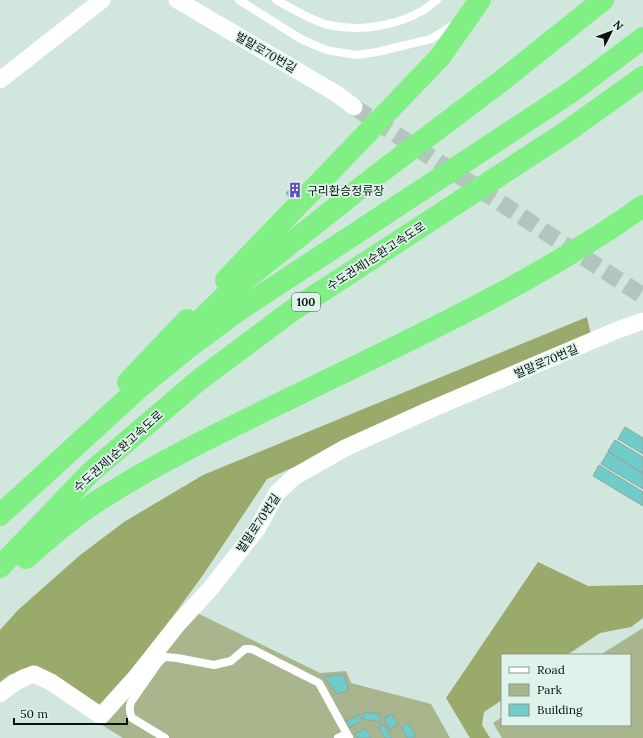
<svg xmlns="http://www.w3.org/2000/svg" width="643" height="738" font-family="Lora,'Noto Sans KR',serif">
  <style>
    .green { fill: #a9b58d }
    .forest { fill: #99aa6a }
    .building { fill: #70ccc9; stroke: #8fa5a4 }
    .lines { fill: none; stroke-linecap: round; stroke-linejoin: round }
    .minor-tunnel { stroke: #b3c6be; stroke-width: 17; stroke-dasharray: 17 8; stroke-linecap: butt }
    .service { stroke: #fff; stroke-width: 8 }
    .minor { stroke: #fff; stroke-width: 17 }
    .motorway { stroke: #80f085; stroke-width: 22 }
    .labels { text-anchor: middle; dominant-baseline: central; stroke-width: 3.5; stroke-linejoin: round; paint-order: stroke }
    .shield { fill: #def3ea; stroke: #4a5550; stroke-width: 1 }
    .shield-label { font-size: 11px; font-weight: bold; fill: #0a110e }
    .street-label { font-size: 12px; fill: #0a110e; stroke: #def3ea }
    .poi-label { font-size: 12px; fill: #0a110e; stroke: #def3ea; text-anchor: start }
  </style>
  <rect width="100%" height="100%" fill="#d1e6dd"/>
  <!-- green -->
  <path class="green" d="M 193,611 L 320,673 L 346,671 L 351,683 L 431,704 L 450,738 L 123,738 L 102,725 Z
    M 643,628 L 643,738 L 502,738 L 493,723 L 502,717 L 502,725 L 630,725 L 630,655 L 600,655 Z"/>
  <!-- forest -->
  <path class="forest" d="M 587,317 L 591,335 L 267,479 L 203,575 L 141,660 L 98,707 L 17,672 L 9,675 L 0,682 L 0,630 L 18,610 L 79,556 L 124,522 L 203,475 Z
    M 538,562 L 588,586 L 643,585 L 643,618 L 631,627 L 600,633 L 567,655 L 502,655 L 502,700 L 484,712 L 482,725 L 490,738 L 470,738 L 446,698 Z"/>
  <!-- building -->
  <path class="building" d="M 298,182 L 303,188 L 291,199 L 286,193 Z
    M 625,427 L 643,438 L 643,454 L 618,439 Z
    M 615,440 L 643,457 L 643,473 L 608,451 Z
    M 608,452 L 643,474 L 643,489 L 601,464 Z
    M 599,465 L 643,492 L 643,506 L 593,476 Z
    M 343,674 L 349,690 L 337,694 L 324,677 Z
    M 364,712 L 381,714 L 380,722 L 363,719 Z
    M 392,714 L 398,725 L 390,729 L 384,718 Z
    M 359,715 L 362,721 L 349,728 L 346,721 Z
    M 408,723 L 416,736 L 412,738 L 407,738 L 401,727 Z
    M 384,724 L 392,738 L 385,738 L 378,727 Z
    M 365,728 L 371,738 L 357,738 L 355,734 Z"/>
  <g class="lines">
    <!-- minor-tunnel -->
    <path class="minor-tunnel" d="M 354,107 L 643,296"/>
    <!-- service -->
    <path class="service" d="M 239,0 L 301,39 L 326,50 L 356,55 L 377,52 L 431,39 L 455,24
      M 276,0 C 291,8 312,21 329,25 C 364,33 410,24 437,0
      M 165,738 L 132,718 C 129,712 129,708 131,702 L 159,662 L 165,657 L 177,658 L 214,665 L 231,661 L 245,649 L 252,649 L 319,683 L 347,734
      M 338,738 L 347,734 L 349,737"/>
    <!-- minor -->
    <path class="minor" d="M 177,0 L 337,94 L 354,107
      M 0,80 L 102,0
      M 0,694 C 11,685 20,678 34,674 L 51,682 L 101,716 L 136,677 L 177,625 L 211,588 L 257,529 L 277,493 L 294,477 L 345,448 L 427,411 L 615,331 L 643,321"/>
    <!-- motorway -->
    <path class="motorway" d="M 226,280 L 440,57 L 480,0
      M 182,338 L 228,293 L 373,178 L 504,79 L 603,0
      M 128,382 L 187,320
      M 0,515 L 140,387 L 189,347 L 239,310 L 571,92 L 643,38
      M 26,558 C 49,538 71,518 96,502 C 159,461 227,429 295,396 C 413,338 535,283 643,206
      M 0,567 L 91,472 L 199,380 L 290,312 L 566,132 L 643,77"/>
  </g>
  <!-- icons -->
  <defs>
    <g id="building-bare" transform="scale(1.2)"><path d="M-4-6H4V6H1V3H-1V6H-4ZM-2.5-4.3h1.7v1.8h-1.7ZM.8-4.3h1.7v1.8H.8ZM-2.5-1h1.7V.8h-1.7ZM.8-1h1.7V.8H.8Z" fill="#6449c2" stroke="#def3ea" stroke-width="2.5" paint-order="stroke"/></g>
  </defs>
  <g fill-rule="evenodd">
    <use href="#building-bare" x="295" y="190"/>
  </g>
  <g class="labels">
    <!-- shield labels -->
    <rect class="shield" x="292" y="293" width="28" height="18" rx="3"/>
    <g class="shield-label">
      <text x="306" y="302">100</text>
    </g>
    <!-- street labels -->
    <g class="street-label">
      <text transform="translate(266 52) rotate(30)">벌말로70번길</text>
      <text transform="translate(376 256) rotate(-33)">수도권제1순환고속도로</text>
      <text transform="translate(546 361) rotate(-23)">벌말로70번길</text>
      <text transform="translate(118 451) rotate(-42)">수도권제1순환고속도로</text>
      <text transform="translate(258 523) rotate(-56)">벌말로70번길</text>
    </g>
    <!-- poi labels -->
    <g class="poi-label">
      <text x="307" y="190">구리환승정류장</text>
    </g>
  </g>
  <!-- legend -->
  <rect x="501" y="654" width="130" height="72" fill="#def3ea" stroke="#899992"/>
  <rect x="509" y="667" width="20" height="6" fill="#ffffff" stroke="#899992"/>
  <text x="537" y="674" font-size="12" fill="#0a110e">Road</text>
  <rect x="509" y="684" width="20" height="12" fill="#a9b58d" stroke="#899992"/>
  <text x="537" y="694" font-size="12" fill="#0a110e">Park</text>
  <rect x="509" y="704" width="20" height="12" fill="#70ccc9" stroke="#899992"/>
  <text x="537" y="714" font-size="12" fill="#0a110e">Building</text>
  <!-- north arrow -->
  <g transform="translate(611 32) rotate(48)" stroke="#def3ea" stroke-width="3" paint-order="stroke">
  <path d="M0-3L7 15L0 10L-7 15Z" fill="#0a110e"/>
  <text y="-6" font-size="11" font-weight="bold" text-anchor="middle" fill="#0a110e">N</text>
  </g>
  <!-- scale -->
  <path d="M14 718v6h113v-6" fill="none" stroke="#0a110e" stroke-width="2"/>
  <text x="20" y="718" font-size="12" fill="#0a110e" stroke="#def3ea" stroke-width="3" paint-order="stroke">50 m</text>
</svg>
